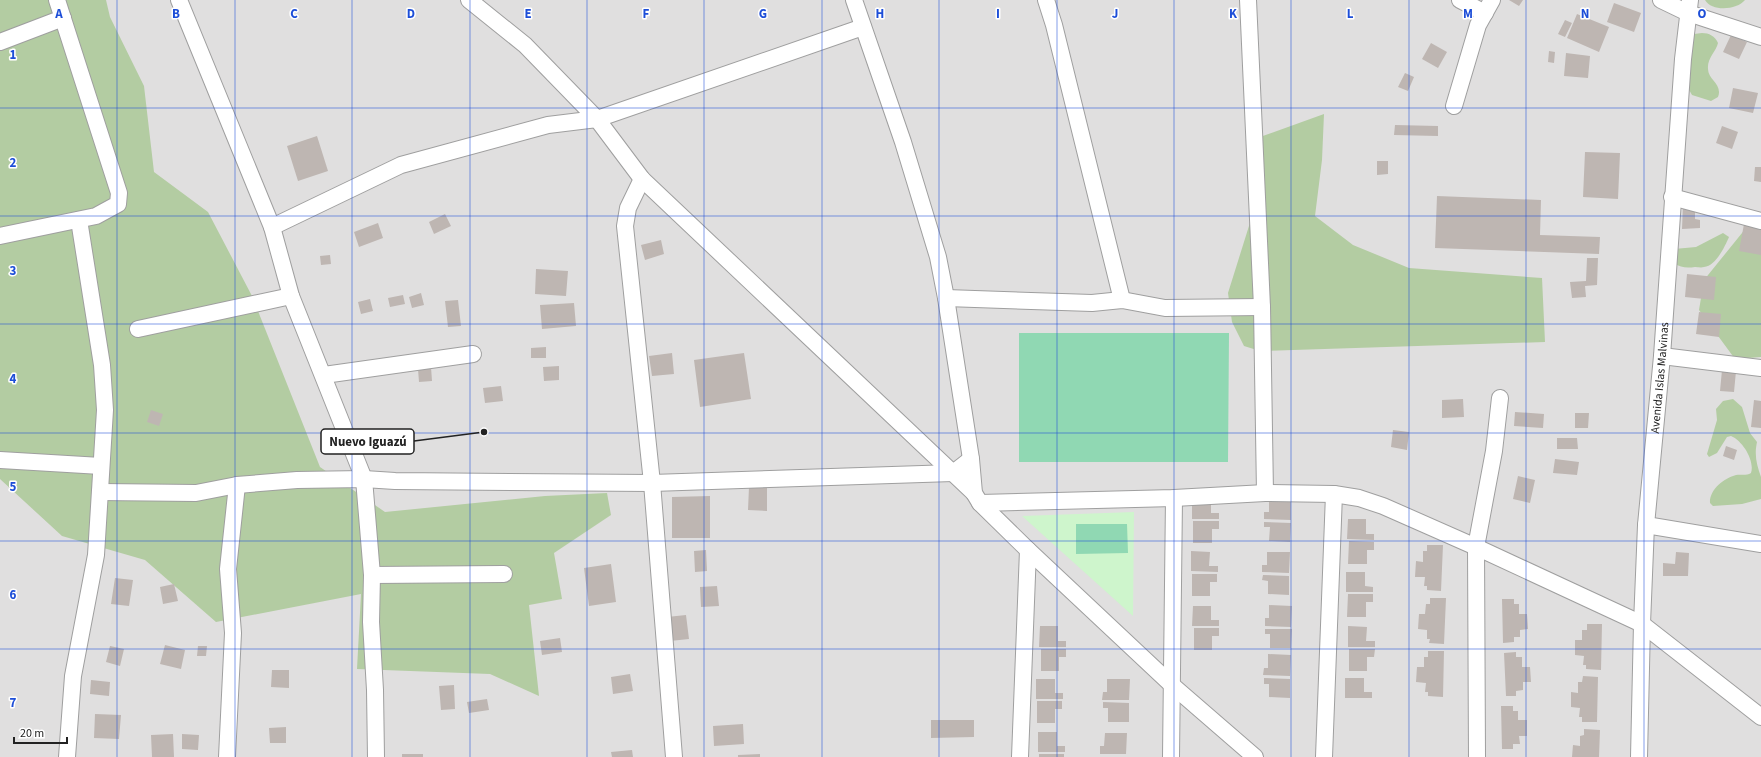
<svg xmlns="http://www.w3.org/2000/svg" width="1761" height="757" font-family="'Source Sans 3',sans-serif">
  <style>
    .residential { fill: #e0dfdf }
    .forest { fill: #b3cca2 }
    .park { fill: #cef5cc }
    .pitch { fill: #90d8b3 }
    .building { fill: #beb6b2 }
    .lines { fill: none; stroke-linecap: round; stroke-linejoin: round }
    .street-casing { stroke: #9f9f9f; stroke-width: 18 }
    .street { stroke: #fff; stroke-width: 16 }
    .grid { fill: none; stroke: #1d4ed8; stroke-width: 1; stroke-opacity: 0.55 }
    .labels { text-anchor: middle; dominant-baseline: central; stroke-width: 3; stroke-linejoin: round; paint-order: stroke }
    .street-label { font-size: 12px; fill: #222; stroke: #fff }
    .grid-label { font-size: 13px; text-anchor: middle; font-weight: bold; fill: #1d4ed8; stroke: #fff; stroke-width: 3; stroke-linejoin: round; paint-order: stroke }
    .leader { fill: none; stroke: #222; stroke-width: 1.5 }
    .callout-dot { fill: #222; stroke: #fff; stroke-width: 1.5 }
    .callout { fill: #fff; stroke: #222; stroke-width: 1.5 }
    .callout-label { font-size: 13px; text-anchor: middle; font-weight: bold; fill: #222 }
  </style>
  <rect width="100%" height="100%" fill="#f1eee9"/>
  <!-- residential -->
  <path class="residential" d="M 0,0 L 1761,0 L 1761,757 L 0,757 Z"/>
  <!-- forest -->
  <path class="forest" d="M 0,0 L 106,0 L 110,17 L 144,86 L 154,172 L 208,212 L 252,296 L 320,467 L 385,512 L 545,496 L 607,493 L 611,515 L 554,553 L 562,599 L 529,605 L 539,696 L 490,674 L 357,669 L 361,594 L 216,622 L 145,560 L 62,536 L 0,479 Z
    M 1705,0 L 1745,0 C 1737,10 1712,12 1705,0 Z
    M 1702,33 C 1709,33 1715,36 1718,43 C 1716,52 1707,58 1708,69 C 1708,80 1723,84 1718,97 L 1711,101 L 1692,95 L 1688,88 L 1685,44 L 1694,34 Z
    M 1324,114 L 1322,160 L 1315,216 L 1353,245 L 1409,268 L 1542,278 L 1545,342 L 1260,351 L 1244,346 L 1232,322 L 1228,293 L 1264,178 L 1260,137 Z
    M 1759,212 L 1761,212 L 1761,357 L 1735,359 L 1699,310 L 1704,280 Z
    M 1723,233 L 1729,237 C 1725,246 1716,266 1704,267 C 1701,268 1698,267 1695,267 C 1687,268 1681,268 1674,263 L 1674,249 L 1696,247 Z
    M 1733,399 L 1742,407 L 1750,433 L 1757,442 C 1754,456 1757,465 1761,477 C 1761,483 1761,493 1761,499 L 1742,504 L 1713,506 L 1710,503 C 1709,490 1724,478 1736,475 C 1741,474 1746,476 1751,473 C 1755,461 1743,441 1731,436 L 1727,437 L 1717,453 L 1709,457 L 1707,454 L 1717,420 L 1716,409 L 1723,401 Z"/>
  <!-- park -->
  <path class="park" d="M 1134,512 L 1133,616 L 1022,516 Z"/>
  <!-- pitch -->
  <path class="pitch" d="M 1019,333 L 1229,333 L 1228,462 L 1019,462 Z
    M 1076,524 L 1127,524 L 1128,553 L 1076,554 Z"/>
  <!-- building -->
  <path class="building" d="M 1509,0 L 1523,0 L 1519,6 Z
    M 1614,3 L 1641,13 L 1634,32 L 1607,22 Z
    M 1577,14 L 1609,27 L 1599,52 L 1567,38 Z
    M 1565,20 L 1572,23 L 1565,37 L 1558,34 Z
    M 1731,35 L 1747,42 L 1739,59 L 1723,52 Z
    M 1431,43 L 1447,52 L 1438,68 L 1422,59 Z
    M 1549,51 L 1555,52 L 1554,63 L 1548,62 Z
    M 1566,53 L 1590,56 L 1588,78 L 1564,76 Z
    M 1405,73 L 1414,77 L 1408,91 L 1398,87 Z
    M 1733,88 L 1758,93 L 1753,113 L 1729,108 Z
    M 1395,125 L 1438,126 L 1438,136 L 1394,135 Z
    M 1722,126 L 1738,132 L 1732,149 L 1716,143 Z
    M 317,136 L 328,171 L 298,181 L 287,146 Z
    M 1585,152 L 1620,153 L 1618,199 L 1583,197 Z
    M 1377,161 L 1388,161 L 1388,174 L 1377,175 Z
    M 1755,167 L 1761,167 L 1761,182 L 1754,181 Z
    M 1437,196 L 1541,200 L 1540,235 L 1600,237 L 1599,254 L 1435,248 Z
    M 1683,204 L 1695,204 L 1695,219 L 1700,220 L 1700,228 L 1682,229 Z
    M 445,214 L 451,226 L 434,234 L 429,222 Z
    M 378,223 L 383,238 L 359,247 L 354,232 Z
    M 1744,224 L 1761,227 L 1761,255 L 1739,251 Z
    M 661,240 L 664,254 L 645,260 L 641,245 Z
    M 330,255 L 331,264 L 321,265 L 320,256 Z
    M 1587,258 L 1598,258 L 1597,285 L 1585,286 L 1586,297 L 1572,298 L 1570,282 L 1586,281 Z
    M 536,269 L 568,271 L 566,296 L 535,294 Z
    M 1687,274 L 1716,277 L 1714,300 L 1685,297 Z
    M 421,293 L 424,305 L 412,308 L 409,297 Z
    M 403,295 L 405,304 L 390,307 L 388,298 Z
    M 370,299 L 373,311 L 361,314 L 358,302 Z
    M 458,300 L 461,326 L 448,327 L 445,301 Z
    M 574,303 L 576,326 L 542,329 L 540,305 Z
    M 1699,312 L 1721,314 L 1719,337 L 1696,334 Z
    M 546,347 L 546,358 L 531,358 L 531,348 Z
    M 672,353 L 674,374 L 652,376 L 649,356 Z
    M 744,353 L 751,399 L 700,407 L 694,360 Z
    M 559,366 L 559,380 L 544,381 L 543,367 Z
    M 431,367 L 432,381 L 419,382 L 418,369 Z
    M 1722,370 L 1736,371 L 1734,392 L 1720,391 Z
    M 501,386 L 503,401 L 485,403 L 483,388 Z
    M 1463,399 L 1464,417 L 1442,418 L 1442,400 Z
    M 1754,400 L 1761,401 L 1761,428 L 1751,427 Z
    M 151,410 L 163,414 L 159,426 L 147,422 Z
    M 1515,412 L 1544,414 L 1543,428 L 1514,426 Z
    M 1575,413 L 1589,413 L 1588,428 L 1575,428 Z
    M 1393,430 L 1409,432 L 1407,450 L 1391,447 Z
    M 1557,438 L 1577,438 L 1578,449 L 1557,449 Z
    M 1726,446 L 1737,450 L 1734,460 L 1723,456 Z
    M 1555,459 L 1579,462 L 1577,475 L 1553,473 Z
    M 1518,476 L 1535,480 L 1530,503 L 1513,499 Z
    M 749,487 L 767,487 L 767,511 L 748,510 Z
    M 710,496 L 710,538 L 672,538 L 672,497 Z
    M 1192,499 L 1211,499 L 1211,513 L 1219,513 L 1219,519 L 1192,519 Z
    M 1269,499 L 1291,499 L 1291,520 L 1264,519 L 1264,512 L 1269,512 Z
    M 1348,519 L 1366,519 L 1366,534 L 1374,534 L 1374,540 L 1347,539 Z
    M 1193,521 L 1219,521 L 1219,529 L 1212,529 L 1212,543 L 1193,543 Z
    M 1264,522 L 1291,523 L 1290,542 L 1269,541 L 1270,527 L 1264,527 Z
    M 1349,541 L 1374,542 L 1374,550 L 1367,550 L 1367,564 L 1348,564 Z
    M 1427,545 L 1443,545 L 1441,591 L 1427,590 L 1427,586 L 1424,586 L 1425,577 L 1415,577 L 1416,561 L 1423,562 L 1423,551 L 1427,551 Z
    M 706,550 L 707,571 L 695,572 L 694,551 Z
    M 1191,551 L 1210,552 L 1209,566 L 1218,566 L 1218,572 L 1191,571 Z
    M 1267,552 L 1290,552 L 1289,573 L 1262,572 L 1262,565 L 1267,565 Z
    M 1676,552 L 1689,553 L 1688,576 L 1663,576 L 1663,563 L 1675,564 Z
    M 611,564 L 616,602 L 589,606 L 584,568 Z
    M 1346,572 L 1365,572 L 1365,586 L 1373,587 L 1373,592 L 1346,592 Z
    M 1192,574 L 1217,574 L 1217,582 L 1210,582 L 1210,596 L 1192,596 Z
    M 1263,575 L 1289,576 L 1289,595 L 1268,594 L 1268,581 L 1262,580 Z
    M 115,578 L 133,580 L 129,606 L 111,604 Z
    M 174,584 L 178,601 L 163,604 L 160,587 Z
    M 717,586 L 719,606 L 701,607 L 700,587 Z
    M 1348,594 L 1373,594 L 1373,602 L 1366,602 L 1366,617 L 1347,617 Z
    M 1430,598 L 1446,598 L 1444,644 L 1429,643 L 1430,639 L 1427,639 L 1427,630 L 1418,629 L 1419,614 L 1425,614 L 1426,604 L 1430,604 Z
    M 1502,599 L 1514,599 L 1514,604 L 1519,604 L 1519,614 L 1527,614 L 1528,629 L 1520,630 L 1520,637 L 1514,637 L 1514,642 L 1503,643 Z
    M 1269,605 L 1292,606 L 1291,627 L 1265,626 L 1265,618 L 1269,618 Z
    M 1193,606 L 1211,606 L 1211,620 L 1219,620 L 1219,626 L 1192,626 Z
    M 686,615 L 689,639 L 670,641 L 667,617 Z
    M 1587,624 L 1602,624 L 1601,670 L 1586,669 L 1586,665 L 1583,665 L 1584,656 L 1575,655 L 1575,640 L 1582,640 L 1582,630 L 1587,630 Z
    M 1040,626 L 1058,626 L 1058,641 L 1066,641 L 1066,647 L 1039,647 Z
    M 1348,626 L 1367,627 L 1366,641 L 1375,641 L 1375,647 L 1348,647 Z
    M 1194,628 L 1219,628 L 1219,636 L 1212,636 L 1212,650 L 1194,650 Z
    M 1265,629 L 1292,629 L 1291,648 L 1270,648 L 1270,634 L 1265,634 Z
    M 560,638 L 562,652 L 542,655 L 540,641 Z
    M 165,645 L 185,650 L 181,669 L 160,664 Z
    M 110,646 L 124,649 L 120,666 L 106,662 Z
    M 198,646 L 207,646 L 206,656 L 197,656 Z
    M 1041,649 L 1066,649 L 1066,657 L 1059,657 L 1059,671 L 1041,671 Z
    M 1349,649 L 1375,649 L 1374,657 L 1367,657 L 1367,671 L 1349,671 Z
    M 1428,651 L 1444,651 L 1443,697 L 1428,696 L 1428,692 L 1425,692 L 1426,683 L 1416,682 L 1417,667 L 1424,667 L 1424,657 L 1428,657 Z
    M 1516,652 L 1516,657 L 1522,657 L 1522,667 L 1530,667 L 1531,682 L 1523,682 L 1523,690 L 1516,691 L 1516,696 L 1506,696 L 1504,653 Z
    M 1268,654 L 1291,655 L 1290,676 L 1263,675 L 1264,668 L 1268,668 Z
    M 272,670 L 289,670 L 289,688 L 271,687 Z
    M 630,674 L 633,691 L 613,694 L 611,677 Z
    M 1583,676 L 1598,677 L 1597,722 L 1582,722 L 1582,717 L 1579,717 L 1580,708 L 1571,707 L 1571,692 L 1578,693 L 1578,682 L 1582,682 Z
    M 1264,678 L 1290,679 L 1290,698 L 1269,697 L 1269,684 L 1264,684 Z
    M 1345,678 L 1364,678 L 1364,692 L 1372,692 L 1372,698 L 1345,698 Z
    M 1036,679 L 1055,679 L 1055,693 L 1063,693 L 1063,699 L 1036,699 Z
    M 1107,679 L 1130,679 L 1129,700 L 1102,700 L 1103,692 L 1107,692 Z
    M 91,680 L 110,682 L 109,696 L 90,694 Z
    M 454,685 L 455,709 L 441,710 L 439,686 Z
    M 487,699 L 489,710 L 469,713 L 467,702 Z
    M 1037,701 L 1062,701 L 1062,709 L 1055,709 L 1055,723 L 1037,723 Z
    M 1103,702 L 1129,703 L 1129,722 L 1108,722 L 1108,708 L 1103,708 Z
    M 1501,706 L 1513,706 L 1513,711 L 1518,711 L 1518,720 L 1527,720 L 1527,736 L 1519,736 L 1520,744 L 1513,744 L 1513,749 L 1502,749 Z
    M 95,714 L 121,715 L 119,739 L 94,738 Z
    M 931,720 L 974,720 L 974,737 L 931,738 Z
    M 743,724 L 744,744 L 714,746 L 713,726 Z
    M 286,727 L 286,743 L 270,743 L 269,728 Z
    M 1584,729 L 1600,730 L 1599,757 L 1572,757 L 1573,745 L 1580,746 L 1580,736 L 1584,735 Z
    M 1038,732 L 1057,732 L 1057,746 L 1065,746 L 1065,752 L 1038,752 Z
    M 1105,733 L 1127,733 L 1126,754 L 1100,754 L 1100,746 L 1104,746 Z
    M 173,734 L 174,757 L 152,757 L 151,735 Z
    M 182,734 L 199,735 L 198,750 L 182,749 Z
    M 632,750 L 633,757 L 612,757 L 611,752 Z
    M 402,754 L 423,754 L 423,757 L 402,757 Z
    M 760,754 L 760,757 L 738,757 L 738,755 Z
    M 1039,754 L 1064,754 L 1064,757 L 1039,757 Z"/>
  <g class="lines">
    <!-- street casing -->
    <g class="street-casing">
      <g id="street">
        <path d="M 179,0 L 272,227 L 291,296 L 364,479 L 372,575 L 371,622 L 375,690 L 376,757"/>
        <path d="M 469,0 L 525,45 L 597,119 L 642,179 L 974,493"/>
        <path d="M 854,0 L 903,142 L 938,257 L 946,298 L 971,459 L 974,493 L 980,503 L 1028,550 L 1173,686 L 1255,757"/>
        <path d="M 1046,0 L 1054,25 L 1122,300"/>
        <path d="M 1248,0 L 1262,307 L 1265,493"/>
        <path d="M 1460,0 L 1485,13"/>
        <path d="M 1661,0 L 1688,13 L 1761,37"/>
        <path d="M 0,42 L 63,18"/>
        <path d="M 1454,106 L 1478,25 L 1492,0"/>
        <path d="M 642,179 L 628,208 L 625,226 L 652,483 L 674,757"/>
        <path d="M 1672,197 L 1761,221"/>
        <path d="M 272,227 L 401,165 L 548,125 L 597,119 L 863,27"/>
        <path d="M 0,236 L 96,216 L 118,204 L 119,193 L 57,0"/>
        <path d="M 946,298 L 1092,303 L 1122,300 L 1165,308 L 1262,307"/>
        <path d="M 138,329 L 291,296"/>
        <path d="M 1662,356 L 1761,368"/>
        <path d="M 324,375 L 473,354"/>
        <path d="M 0,460 L 101,466"/>
        <path d="M 100,492 L 196,493 L 237,485 L 297,480 L 364,479 L 395,481 L 652,483 L 953,473 L 971,459"/>
        <path d="M 980,503 L 1174,498 L 1265,493 L 1334,494 L 1359,498 L 1383,506 L 1476,547 L 1642,624 L 1761,717"/>
        <path d="M 1646,525 L 1761,544"/>
        <path d="M 372,575 L 504,574"/>
        <path d="M 67,757 L 73,676 L 96,555 L 105,410 L 102,365 L 79,220"/>
        <path d="M 227,757 L 233,633 L 228,569 L 237,485"/>
        <path d="M 1020,757 L 1028,550"/>
        <path d="M 1171,757 L 1174,498"/>
        <path d="M 1324,757 L 1334,494"/>
        <path d="M 1477,757 L 1476,547 L 1494,451 L 1500,398"/>
        <path id="s1" d="M 1639,757 L 1642,624 L 1646,525 L 1662,356 L 1683,59 L 1690,0"/>
      </g>
    </g>
    <!-- street -->
    <use href="#street" class="street"/>
  </g>
  <!-- grid -->
  <path class="grid" d="M 117,0 L 117,757M 235,0 L 235,757M 352,0 L 352,757M 470,0 L 470,757M 587,0 L 587,757M 704,0 L 704,757M 822,0 L 822,757M 939,0 L 939,757M 1057,0 L 1057,757M 1174,0 L 1174,757M 1291,0 L 1291,757M 1409,0 L 1409,757M 1526,0 L 1526,757M 1644,0 L 1644,757M 0,108 L 1761,108M 0,216 L 1761,216M 0,324 L 1761,324M 0,433 L 1761,433M 0,541 L 1761,541M 0,649 L 1761,649"/>
  <g class="labels">
    <!-- street labels -->
    <g class="street-label">
      <text stroke="none"><textPath href="#s1" startOffset="380">Avenida Islas Malvinas</textPath></text>
    </g>
  </g>
  <g class="grid-label">
    <text x="59" y="18">A</text>
    <text x="176" y="18">B</text>
    <text x="294" y="18">C</text>
    <text x="411" y="18">D</text>
    <text x="528" y="18">E</text>
    <text x="646" y="18">F</text>
    <text x="763" y="18">G</text>
    <text x="880" y="18">H</text>
    <text x="998" y="18">I</text>
    <text x="1115" y="18">J</text>
    <text x="1233" y="18">K</text>
    <text x="1350" y="18">L</text>
    <text x="1468" y="18">M</text>
    <text x="1585" y="18">N</text>
    <text x="1702" y="18">O</text>
    <text x="13" y="59">1</text>
    <text x="13" y="167">2</text>
    <text x="13" y="275">3</text>
    <text x="13" y="383">4</text>
    <text x="13" y="491">5</text>
    <text x="13" y="599">6</text>
    <text x="13" y="707">7</text>
  </g>
  <!-- callouts -->
  <path class="leader" d="M484 432L414 441"/>
  <circle class="callout-dot" cx="484" cy="432" r="4"/>
  <rect class="callout" x="321" y="429" width="93" height="25" rx="4"/>
  <g class="callout-label">
    <text x="368" y="446">Nuevo Iguazú</text>
  </g>
  <!-- scale -->
  <path d="M14 737v6h53v-6" fill="none" stroke="#222222" stroke-width="2"/>
  <text x="20" y="737" font-size="12" fill="#222222" stroke="#ffffff" stroke-width="3" paint-order="stroke">20 m</text>
</svg>
